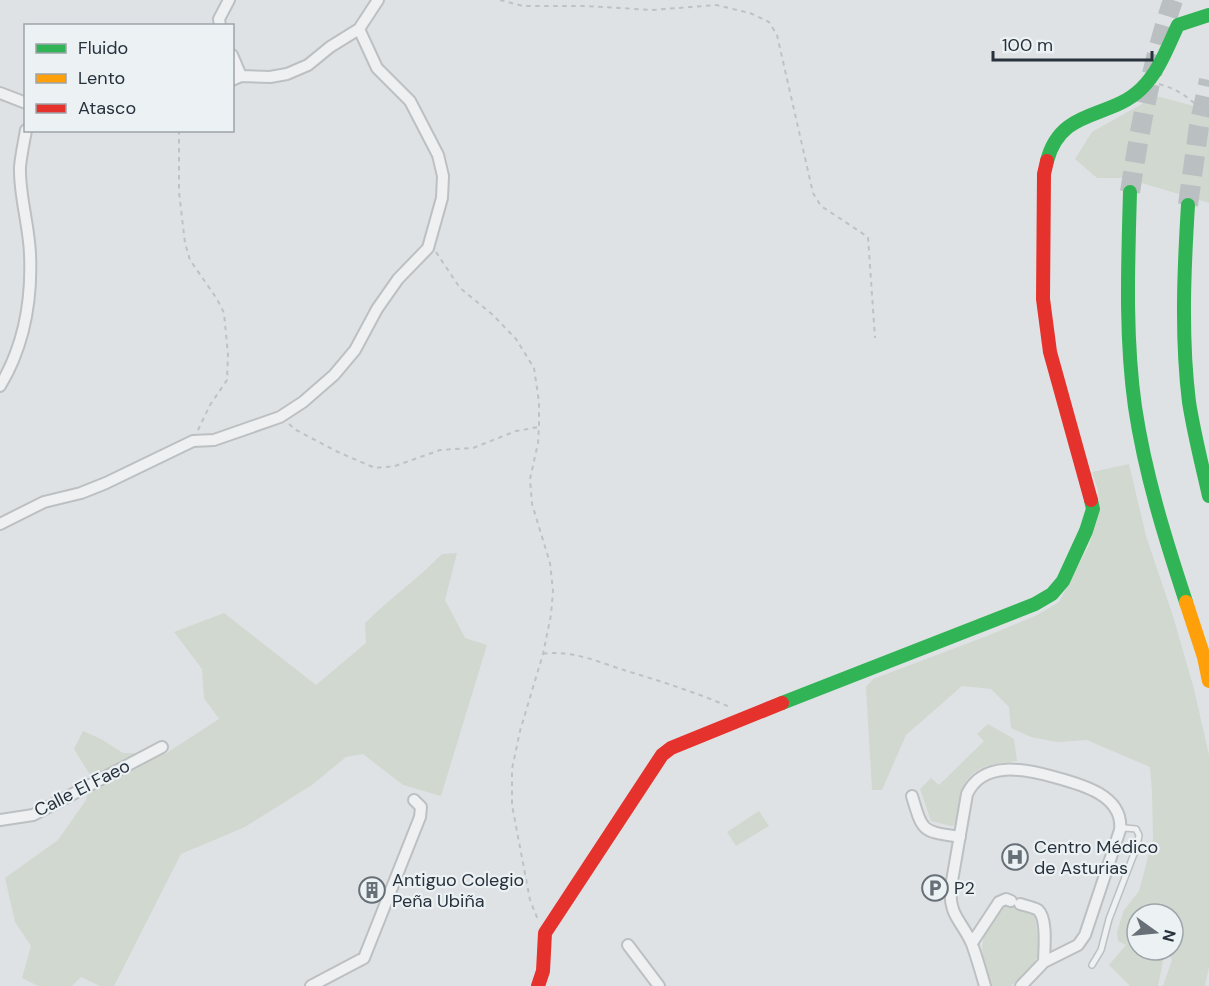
<svg xmlns="http://www.w3.org/2000/svg" width="1209" height="986" font-family="'DM Sans',sans-serif">
  <style>
    .green { fill: #d1d8cf }
    .lines { fill: none; stroke-linecap: round; stroke-linejoin: round }
    .highway-tunnel { stroke: #babfc2; stroke-width: 20; stroke-dasharray: 20 10; stroke-linecap: butt }
    .lane-casing { stroke: #bdc0c2; stroke-width: 8 }
    .street-casing { stroke: #bdc0c2; stroke-width: 14 }
    .path { stroke: #bec2c4; stroke-width: 2; stroke-dasharray: 4.5 4.5; stroke-linecap: butt }
    .lane { stroke: #eef0f1; stroke-width: 5 }
    .street { stroke: #eef0f1; stroke-width: 10 }
    .fast { stroke: #30b455; stroke-width: 14 }
    .slow { stroke: #ff9f0a; stroke-width: 14 }
    .jam { stroke: #e5322d; stroke-width: 14 }
    .labels { text-anchor: middle; dominant-baseline: central; stroke-width: 4.5; stroke-linejoin: round; paint-order: stroke }
    .street-label { font-size: 18px; fill: #27323c; stroke: #ecf1f4 }
    .poi-label { font-size: 18px; fill: #27323c; stroke: #ecf1f4; text-anchor: start }
  </style>
  <rect width="100%" height="100%" fill="#dfe2e4"/>
  <!-- green -->
  <path class="green" d="M 1156,96 L 1209,110 L 1209,203 L 1125,178 L 1097,178 L 1075,159 L 1092,132 Z
    M 1129,464 L 1146,536 L 1173,616 L 1194,689 L 1209,755 L 1209,967 L 1205,986 L 1163,986 L 1172,960 L 1167,950 L 1173,950 L 1173,914 L 1137,914 L 1137,935 L 1132,939 L 1137,939 L 1137,950 L 1157,950 L 1163,961 L 1158,986 L 1130,986 L 1109,965 L 1126,945 L 1118,941 L 1117,932 L 1124,910 L 1139,891 L 1153,838 L 1152,792 L 1150,767 L 1087,740 L 1057,742 L 1031,737 L 1011,728 L 1009,707 L 991,689 L 962,686 L 906,735 L 882,790 L 872,790 L 866,687 L 873,679 L 987,636 L 1037,615 L 1059,602 L 1089,545 L 1100,511 L 1098,490 L 1092,472 Z
    M 457,553 L 445,600 L 465,638 L 487,645 L 441,796 L 403,785 L 363,754 L 346,757 L 312,785 L 245,827 L 181,854 L 114,986 L 100,986 L 81,977 L 72,986 L 38,986 L 22,978 L 31,946 L 15,922 L 5,878 L 58,840 L 86,800 L 90,775 L 74,749 L 83,731 L 101,739 L 123,753 L 165,754 L 219,719 L 204,698 L 202,669 L 174,632 L 224,613 L 316,685 L 366,643 L 365,623 C 390,598 418,579 442,554 Z
    M 988,724 L 1014,739 L 1017,761 C 989,764 966,766 961,798 C 959,807 959,817 954,825 L 951,826 L 931,821 L 920,789 L 931,778 L 939,785 L 984,741 L 977,734 Z
    M 759,811 L 769,826 L 736,846 L 727,832 Z
    M 1003,906 C 1013,905 1028,909 1035,915 L 1039,946 L 1038,956 L 1032,967 L 1011,986 L 991,986 C 983,961 976,946 991,922 C 995,916 998,911 1003,906 Z"/>
  <g class="lines">
    <!-- highway-tunnel -->
    <path class="highway-tunnel" d="M 1130,192 C 1140,127 1152,62 1173,0
      M 1188,205 L 1199,126 L 1209,80"/>
    <!-- lane casing -->
    <g class="lane-casing">
      <path id="lane" d="M 1092,965 L 1101,950 L 1109,919 L 1137,846 L 1139,835 L 1136,829 L 1125,828 L 1120,830"/>
    </g>
    <!-- street casing -->
    <g class="street-casing">
      <path id="street" d="M 220,26 L 219,19 L 229,0
        M 232,55 L 241,76
        M 232,80 L 241,76 L 270,77 L 287,74 L 308,65 L 330,47 L 359,29 L 378,0
        M 0,93 L 26,103
        M 0,386 C 24,346 32,299 30,254 C 29,225 19,195 20,167 C 21,155 24,142 26,130
        M 0,524 L 44,502 L 81,493 L 106,483 L 193,441 L 214,440 L 280,417 L 303,402 L 334,375 L 355,350 L 377,309 L 398,279 L 428,248 L 442,198 L 443,176 L 438,155 L 410,101 L 377,68 L 359,29
        M 912,796 C 923,833 922,831 960,837
        M 0,820 L 33,815 L 162,747
        M 1020,904 C 1026,906 1033,907 1038,910 C 1048,919 1044,950 1044,962
        M 972,943 L 999,902 L 1006,899 L 1011,901
        M 628,945 L 659,986
        M 311,986 L 364,958 L 420,817 L 421,807 L 414,800
        M 985,986 C 981,972 977,958 972,944 C 962,921 948,915 951,887 L 967,794 C 983,760 1025,769 1054,777 C 1080,784 1124,795 1120,830 L 1085,935 L 1078,945 L 1044,962 L 1021,986"/>
    </g>
    <!-- path -->
    <path class="path" d="M 500,0 L 523,6 L 587,6 L 652,10 L 716,5 L 750,13 L 769,22 L 777,35 L 813,193 L 821,206 L 868,237 L 875,338
      M 1159,84 C 1181,90 1196,102 1209,120
      M 179,130 L 179,192 L 185,243 L 190,260 L 217,299 L 224,313 L 228,355 L 227,380 L 210,405 L 198,430
      M 436,252 L 460,288 L 493,315 L 516,339 L 534,368 L 539,402 L 539,427 L 538,443 L 530,479 L 532,504 L 550,563 L 553,591 L 551,615 L 543,654 L 520,731 L 512,769 L 512,805 L 530,900 L 538,920
      M 289,424 L 296,430 L 338,452 L 375,468 L 395,466 L 440,450 L 473,448 L 516,431 L 539,427
      M 543,654 C 571,649 601,663 627,671 C 663,682 698,693 732,708"/>
    <!-- lane -->
    <use href="#lane" class="lane"/>
    <!-- street -->
    <use href="#street" class="street"/>
    <!-- fast -->
    <path class="fast" d="M 1047,161 C 1061,107 1109,120 1141,89 C 1159,72 1168,46 1178,25 L 1209,15
      M 1130,192 C 1128,264 1125,336 1135,407 C 1145,474 1165,538 1186,602
      M 1188,205 C 1184,270 1181,337 1189,402 C 1194,434 1202,465 1209,496
      M 782,703 L 1035,604 L 1052,594 L 1063,581 L 1086,531 L 1093,509 L 1091,500"/>
    <!-- slow -->
    <path class="slow" d="M 1186,602 L 1204,657 L 1209,681"/>
    <!-- jam -->
    <path class="jam" d="M 1047,161 L 1044,174 L 1043,299 L 1050,352 L 1091,500
      M 538,986 L 543,971 L 545,933 L 662,755 L 671,748 L 782,703"/>
  </g>
  <!-- icons -->
  <defs>
    <g id="hospital-ring" transform="scale(1.35)"><circle r="9.5" fill="#ecf1f4" stroke="#677077" stroke-width="1.5"/><path d="M-5-5h3v3.5h4V-5h3V5h-3V1.5h-4V5h-3Z" fill="#677077"/></g>
    <g id="parking-ring" transform="scale(1.35)"><circle r="9.5" fill="#ecf1f4" stroke="#677077" stroke-width="1.5"/><path d="M-3.5-5.5H1a3.5 3.5 0 0 1 0 7H-1V5.5H-3.5ZM-1-3.4V-.6H.8a1.4 1.4 0 0 0 0-2.8Z" fill="#677077"/></g>
    <g id="building-ring" transform="scale(1.35)"><circle r="9.5" fill="#ecf1f4" stroke="#677077" stroke-width="1.5"/><path d="M-4-6H4V6H1V3H-1V6H-4ZM-2.5-4.3h1.7v1.8h-1.7ZM.8-4.3h1.7v1.8H.8ZM-2.5-1h1.7V.8h-1.7ZM.8-1h1.7V.8H.8Z" fill="#677077"/></g>
  </defs>
  <g fill-rule="evenodd">
    <use href="#hospital-ring" x="1015" y="857"/>
    <use href="#parking-ring" x="935" y="888"/>
    <use href="#building-ring" x="372" y="890"/>
  </g>
  <g class="labels">
    <!-- street labels -->
    <g class="street-label">
      <text transform="translate(82 788) rotate(-27)">Calle El Faeo</text>
    </g>
    <!-- poi labels -->
    <g class="poi-label">
      <text x="1034" y="847">Centro Médico<tspan x="1034" dy="21">de Asturias</tspan></text>
      <text x="392" y="880">Antiguo Colegio<tspan x="392" dy="21">Peña Ubiña</tspan></text>
      <text x="954" y="888">P2</text>
    </g>
  </g>
  <!-- legend -->
  <rect x="24" y="24" width="210" height="108" fill="#ecf1f4" stroke="#9da5aa" stroke-width="1.5"/>
  <rect x="36" y="44" width="30" height="9" fill="#30b455" stroke="#9da5aa" stroke-width="1.5"/>
  <text x="78" y="54" font-size="18" fill="#27323c">Fluido</text>
  <rect x="36" y="74" width="30" height="9" fill="#ff9f0a" stroke="#9da5aa" stroke-width="1.5"/>
  <text x="78" y="84" font-size="18" fill="#27323c">Lento</text>
  <rect x="36" y="104" width="30" height="9" fill="#e5322d" stroke="#9da5aa" stroke-width="1.5"/>
  <text x="78" y="114" font-size="18" fill="#27323c">Atasco</text>
  <!-- north arrow -->
  <g transform="translate(1155 932) rotate(105)"><circle r="28" fill="#ecf1f4" stroke="#9da5aa" stroke-width="1.5"/>
  <path d="M0-4.5L10 22L0 15L-10 22Z" fill="#677077"/>
  <text y="-9" font-size="16" font-weight="bold" text-anchor="middle" fill="#27323c">N</text>
  </g>
  <!-- scale -->
  <path d="M993 51v9h159v-9" fill="none" stroke="#27323c" stroke-width="3"/>
  <text x="1002" y="51" font-size="18" fill="#27323c" stroke="#ecf1f4" stroke-width="4.5" paint-order="stroke">100 m</text>
</svg>
